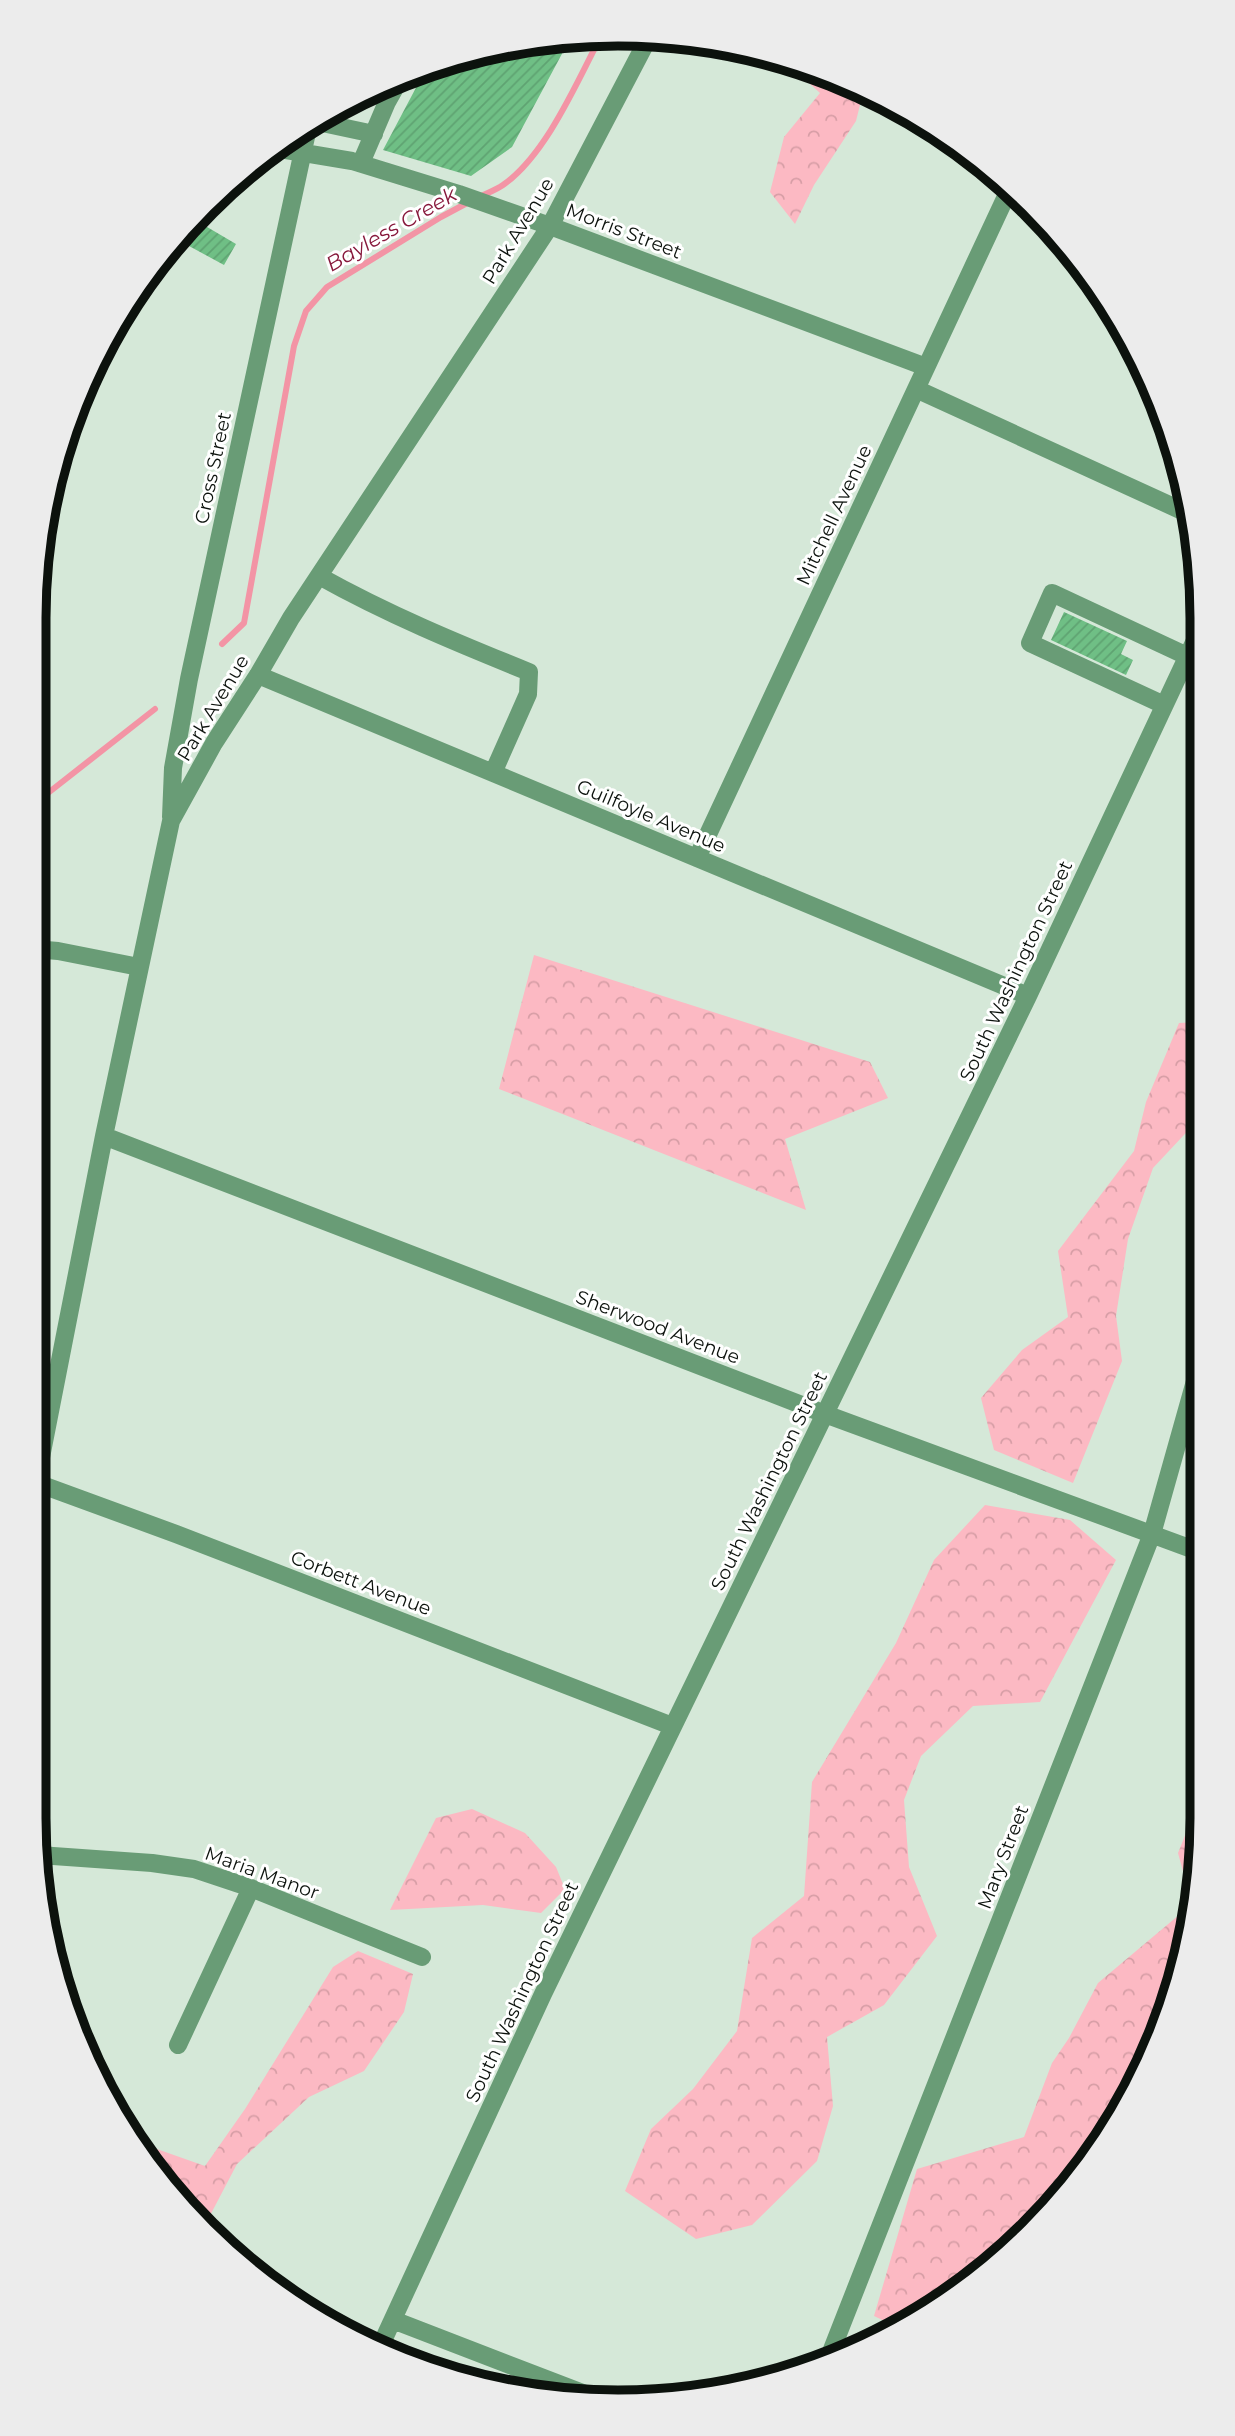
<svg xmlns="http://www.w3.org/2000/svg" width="1235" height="2436" font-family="Montserrat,sans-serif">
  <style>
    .forest { fill: url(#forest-crowns) }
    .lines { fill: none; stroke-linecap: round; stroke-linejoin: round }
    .stream { stroke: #f394a5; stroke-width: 6 }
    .building { fill: url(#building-hatch) }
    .minor { stroke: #699c76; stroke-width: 18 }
    .labels { text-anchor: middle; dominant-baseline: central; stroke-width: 6; stroke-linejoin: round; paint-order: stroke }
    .street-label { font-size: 19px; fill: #0c120d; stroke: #fff }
    .water-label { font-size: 21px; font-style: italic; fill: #87193c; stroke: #fff }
    .rim { fill: none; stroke: #0c120d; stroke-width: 9 }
  </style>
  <defs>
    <pattern id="forest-crowns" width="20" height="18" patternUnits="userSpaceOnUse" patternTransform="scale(1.75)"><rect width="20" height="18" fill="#fcb9c3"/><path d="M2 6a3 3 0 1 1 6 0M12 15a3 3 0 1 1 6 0" fill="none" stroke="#d79ea6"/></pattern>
    <pattern id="building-hatch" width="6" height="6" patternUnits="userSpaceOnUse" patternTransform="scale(1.75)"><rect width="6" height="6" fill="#6fbf85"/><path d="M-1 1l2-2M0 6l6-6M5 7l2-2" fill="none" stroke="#5fa372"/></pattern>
  </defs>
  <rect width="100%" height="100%" fill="#d5e8d8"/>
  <!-- forest -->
  <path class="forest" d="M 781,58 L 864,89 L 856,121 L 814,185 L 795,224 L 770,192 L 784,137 L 820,93 Z
    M 534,955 L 870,1062 L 888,1098 L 785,1139 L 806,1210 L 499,1089 Z
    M 1198,1022 L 1198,1120 L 1153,1168 L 1128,1239 L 1116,1316 L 1122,1361 L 1073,1483 L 994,1450 L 981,1398 L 1022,1350 L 1068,1317 L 1058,1251 L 1134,1151 L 1146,1102 L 1179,1023 Z
    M 985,1505 L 1070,1520 L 1116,1560 L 1040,1702 L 973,1706 L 921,1756 L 904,1800 L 909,1867 L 937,1936 L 884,2005 L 827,2037 L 833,2106 L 817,2161 L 752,2225 L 696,2239 L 625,2191 L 651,2129 L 693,2089 L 737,2031 L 752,1938 L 804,1896 L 812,1782 L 896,1643 L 934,1560 Z
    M 1200,1798 L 1201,1856 L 1182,1969 L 1142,2077 L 1031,2231 L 897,2327 L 874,2316 L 917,2169 L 1024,2137 L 1052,2063 L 1069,2038 L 1098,1983 L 1192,1904 L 1178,1853 Z
    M 472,1809 L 525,1833 L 556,1867 L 565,1889 L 541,1913 L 483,1905 L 390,1910 L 436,1818 Z
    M 358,1951 L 413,1974 L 404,2012 L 364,2071 L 309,2097 L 237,2164 L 204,2227 L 154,2174 L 137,2142 L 205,2166 L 245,2109 L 333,1967 Z"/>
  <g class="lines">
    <!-- stream -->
    <path class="stream" d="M 479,197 C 487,193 496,190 503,185 C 546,155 577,82 601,36
      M 222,644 L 244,623 L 294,346 L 306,311 L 327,287 L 441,217 L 469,202
      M 34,804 L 155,709"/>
  </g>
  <!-- building -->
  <path class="building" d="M 571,37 L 512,147 L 471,176 L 383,150 L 428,65 L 541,38 Z
    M 202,224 L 236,244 L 224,265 L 189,246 Z
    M 1064,612 L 1127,641 L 1121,654 L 1133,660 L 1126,675 L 1051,640 Z"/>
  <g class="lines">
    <!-- minor -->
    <path class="minor" d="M 313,121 L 374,134
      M 274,148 L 352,161 L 459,194 L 550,226 L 926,367
      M 361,163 L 387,102 L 401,77
      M 916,389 L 1189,514
      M 319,576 C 387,614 457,643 529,672 L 528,694 L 493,773
      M 258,675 L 1028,996
      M 1164,705 L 1030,643 L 1052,593 L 1187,656
      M 171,817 L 173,768 L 189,679 L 309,123
      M 697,858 L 1009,190
      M 34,949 L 58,951 L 139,967
      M 104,1136 L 825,1414 L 1200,1552
      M 34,1482 L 176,1534 L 672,1726
      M 34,1493 L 104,1136 L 171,821 L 214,743 L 258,675 L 291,618 L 550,226 L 650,35
      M 39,1855 L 152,1863 L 194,1869 L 251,1888 L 422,1957
      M 178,2045 L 251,1888
      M 393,2320 L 585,2394
      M 381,2345 L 543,1994 L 1028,996 L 1197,636
      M 829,2357 L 1152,1534 L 1199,1367"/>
  </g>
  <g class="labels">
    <!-- street labels -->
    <g class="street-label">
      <text transform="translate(518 231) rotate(-59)">Park Avenue</text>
      <text transform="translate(624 231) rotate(21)">Morris Street</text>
      <text transform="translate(213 468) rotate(-78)">Cross Street</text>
      <text transform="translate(834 515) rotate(-65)">Mitchell Avenue</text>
      <text transform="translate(213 708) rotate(-59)">Park Avenue</text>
      <text transform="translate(651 816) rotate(23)">Guilfoyle Avenue</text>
      <text transform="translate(1016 971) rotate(-65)">South Washington Street</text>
      <text transform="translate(658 1327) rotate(21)">Sherwood Avenue</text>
      <text transform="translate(769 1481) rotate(-64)">South Washington Street</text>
      <text transform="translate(361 1583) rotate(21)">Corbett Avenue</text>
      <text transform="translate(1003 1857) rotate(-69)">Mary Street</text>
      <text transform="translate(262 1873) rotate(20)">Maria Manor</text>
      <text transform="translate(522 1992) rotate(-65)">South Washington Street</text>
    </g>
    <!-- water labels -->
    <g class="water-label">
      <text transform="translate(391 229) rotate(-30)">Bayless Creek</text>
    </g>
  </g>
  <!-- crop -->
  <path d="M0 0H1235V2436H0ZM618 46H618A572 572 0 0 1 1190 618V1818A572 572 0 0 1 618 2390H618A572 572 0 0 1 46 1818V618A572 572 0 0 1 618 46Z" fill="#ececec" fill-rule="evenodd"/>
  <path class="rim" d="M618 46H618A572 572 0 0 1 1190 618V1818A572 572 0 0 1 618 2390H618A572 572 0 0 1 46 1818V618A572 572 0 0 1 618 46Z"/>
</svg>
